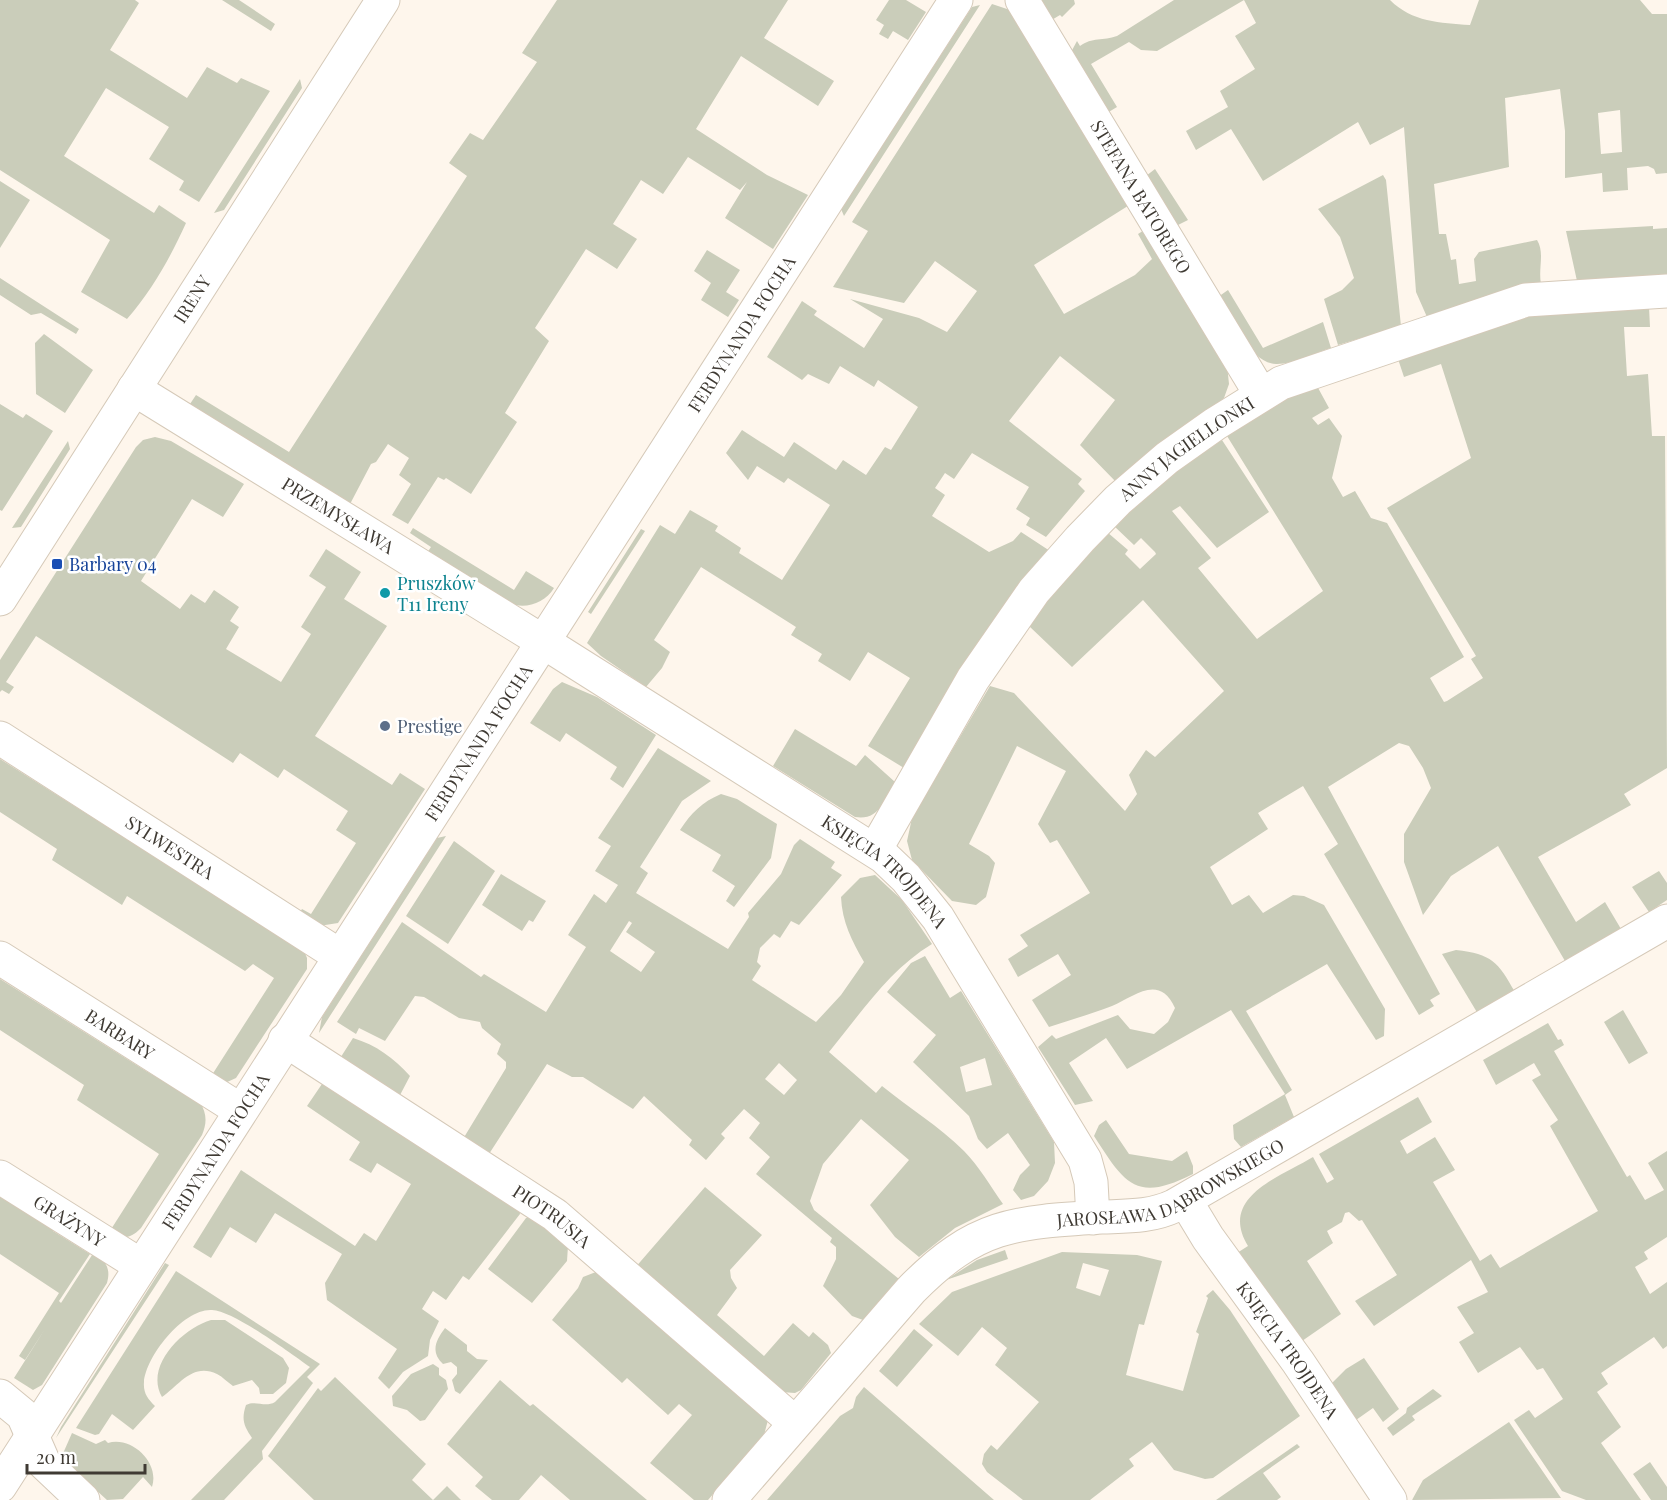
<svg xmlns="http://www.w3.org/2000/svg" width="1667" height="1500" font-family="'Playfair Display',serif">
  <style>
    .green { fill: #cacdba; fill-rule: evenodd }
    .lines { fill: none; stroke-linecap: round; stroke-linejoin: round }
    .street-casing { stroke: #d5c9b8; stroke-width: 35 }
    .street { stroke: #fff; stroke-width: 33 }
    .transit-dot { fill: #1a4fb4; stroke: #fff; stroke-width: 2 }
    .culture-dot { fill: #0f9aa8; stroke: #fff; stroke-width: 2 }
    .service-dot { fill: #5c6f8a; stroke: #fff; stroke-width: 2 }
    .labels { text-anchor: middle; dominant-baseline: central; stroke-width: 5; stroke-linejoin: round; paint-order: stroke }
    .street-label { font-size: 18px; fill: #3f3a33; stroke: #fff }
    .transit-label { font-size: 18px; fill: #164399; stroke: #fff; text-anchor: start }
    .culture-label { font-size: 18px; fill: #0d838f; stroke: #fff; text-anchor: start }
    .service-label { font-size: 18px; fill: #4e5e75; stroke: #fff; text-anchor: start }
  </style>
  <rect width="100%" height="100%" fill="#fef6ec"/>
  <!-- green -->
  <path class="green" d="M 0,0 L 135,0 L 139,3 L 110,50 L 187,98 L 207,67 L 237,83 L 241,78 L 270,91 L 199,202 L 179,190 L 184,181 L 149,159 L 169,127 L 106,88 L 64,156 L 154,213 L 159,205 L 186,223 C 170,258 153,289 127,319 L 81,292 L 110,240 L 0,170 Z
    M 222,0 L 239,0 L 275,24 L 271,31 Z
    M 557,0 L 788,0 L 764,38 L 834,81 L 818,106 L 741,56 L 696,129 L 767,175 L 808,195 L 773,249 L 725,218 L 747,182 L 740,190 L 688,157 L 663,194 L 641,180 L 613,224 L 637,239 L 617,269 L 586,249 L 535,328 L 549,341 L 505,413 L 517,422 L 471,494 L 446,478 L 444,480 L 438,477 L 408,524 L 392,515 L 411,484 L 399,475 L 409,458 L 388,444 L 376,462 L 371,464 L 349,506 L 188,407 L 196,395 L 289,452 L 467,176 L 449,163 L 470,133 L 483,140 L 537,62 L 522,53 Z
    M 889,0 L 906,0 L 926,12 L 908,40 L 893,31 L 888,39 L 879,34 L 884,25 L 876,20 Z
    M 1039,0 L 1074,0 L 1075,4 L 1062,17 L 1060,15 L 1050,21 Z
    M 1174,0 L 1390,0 C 1412,22 1440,23 1470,25 L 1479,0 L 1640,0 L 1652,14 L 1667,14 L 1667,173 L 1656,174 L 1654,169 L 1648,166 L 1627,168 L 1628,190 L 1603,192 L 1602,173 L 1565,178 L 1565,131 L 1560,89 L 1505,98 L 1509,167 L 1434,184 L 1439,234 L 1446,234 L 1451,260 L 1456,259 L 1459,284 L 1476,281 L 1474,259 L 1479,252 L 1537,240 C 1545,253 1538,268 1541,284 L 1427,317 L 1416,292 L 1404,127 L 1370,145 L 1358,122 L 1263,181 L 1231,129 L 1196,150 L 1186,131 L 1228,107 L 1220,91 L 1255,69 L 1235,36 L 1256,23 L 1244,0 L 1157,51 L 1141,50 L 1129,42 L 1091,64 L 1117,107 L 1107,113 L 1070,54 L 1077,41 L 1080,46 C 1092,37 1103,41 1117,36 ZM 1620,110 L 1622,152 L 1601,154 L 1598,113 Z
    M 992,4 L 1010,10 L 1131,204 L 1034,265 L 1064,314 L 1135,275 L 1152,259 L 1138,234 L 1146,229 L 1227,365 L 1229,384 L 1224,398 L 1117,483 L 1080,445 L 1115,400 L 1060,356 L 1009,421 L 1082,479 L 1078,484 L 1085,491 L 1046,537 L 1026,525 L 1030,518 L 1016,509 L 1029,487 L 972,453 L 954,479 L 945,473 L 935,488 L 945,495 L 932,516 L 989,552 L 1013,541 L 1021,532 L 1050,551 L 904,768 L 868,746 L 910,678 L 868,652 L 850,681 L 818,661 L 822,654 L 791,635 L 796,627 L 701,567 L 654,640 L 670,652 L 662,668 L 646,687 L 601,656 L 587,643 L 660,525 L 675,534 L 690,510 L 718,526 L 715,531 L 741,548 L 739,553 L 782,580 L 830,505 L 788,478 L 784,483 L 757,466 L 748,480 L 726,453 L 742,430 L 784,457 L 794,442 L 836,470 L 843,460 L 866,475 L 885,447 L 891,450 L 918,407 L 878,380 L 874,387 L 840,366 L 829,384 L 808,374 L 802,380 L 767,357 L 802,301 L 817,311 L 814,315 L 864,348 L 883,319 L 850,299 L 919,318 L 947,332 L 977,291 L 935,261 L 904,303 L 833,287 L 868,231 L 852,222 Z
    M 980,5 L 844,216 L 841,209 L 972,7 Z
    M 300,79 L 302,88 L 224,210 L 214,213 Z
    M 1155,169 L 1188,220 L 1176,226 L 1146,176 Z
    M 1383,175 L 1386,180 L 1401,326 L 1338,345 L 1324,299 L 1342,290 L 1354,278 L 1340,237 L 1318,209 Z
    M 0,181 L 30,200 L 0,248 Z
    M 1653,226 L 1653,229 L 1667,228 L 1667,277 L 1577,281 L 1566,231 Z
    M 707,250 L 740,270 L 726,292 L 739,300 L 728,317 L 701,300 L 711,283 L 694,271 Z
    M 0,278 L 79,329 L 76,334 L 41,313 L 31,315 L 0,295 Z
    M 1228,290 L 1263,348 L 1323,322 L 1331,348 C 1315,353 1294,364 1277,364 C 1251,365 1230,316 1218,297 Z
    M 1649,307 L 1650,327 L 1624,327 L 1627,376 L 1648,374 L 1652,436 L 1665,436 L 1667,768 L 1624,794 L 1631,805 L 1538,857 L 1576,922 L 1605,902 L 1621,929 L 1565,961 L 1498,846 L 1451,876 L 1423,915 L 1404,862 L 1404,834 L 1431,788 L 1423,768 L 1409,746 L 1399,743 L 1328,787 L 1440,994 L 1430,1000 L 1434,1006 L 1419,1015 L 1324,854 L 1338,844 L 1303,786 L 1258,813 L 1268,829 L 1210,867 L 1232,905 L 1249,895 L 1263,913 L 1293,895 L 1304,896 L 1324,905 L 1385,1009 L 1384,1036 L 1376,1040 L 1327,964 L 1246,1011 L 1292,1090 L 1285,1095 L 1294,1117 L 1241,1147 L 1234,1139 L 1233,1125 L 1285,1094 L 1231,1010 L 1127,1069 L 1106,1038 L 1069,1063 L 1093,1101 L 1075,1105 L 1038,1047 L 1052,1035 L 1056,1039 L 1118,1015 L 1130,1029 L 1154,1034 L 1168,1022 L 1175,1008 C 1159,973 1134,997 1112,1006 C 1091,1014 1070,1020 1049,1027 L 1032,1000 L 1071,975 L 1058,954 L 1018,977 L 1008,959 L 1028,946 L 1020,935 L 1090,893 L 1057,840 L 1050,843 L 1038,824 L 1066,771 L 1017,746 L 969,844 L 989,856 L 995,863 L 986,897 L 976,905 L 952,901 L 912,860 L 907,841 L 912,818 L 990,686 L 1014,693 L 1125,811 L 1137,794 L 1129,775 L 1146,750 L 1155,757 L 1224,691 L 1143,600 L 1072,667 L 1029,626 L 1050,597 L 1107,532 L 1128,550 L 1125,554 L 1140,569 L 1156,554 L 1155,552 L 1141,538 L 1134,545 L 1114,526 L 1181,467 L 1222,440 L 1269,512 L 1217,548 L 1180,506 L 1172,511 L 1211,558 L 1198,568 L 1257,639 L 1323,591 L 1227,436 L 1289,397 L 1317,386 L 1329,408 L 1312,418 L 1318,425 L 1329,418 L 1342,436 L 1332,478 L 1343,497 L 1355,491 L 1371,518 L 1387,523 L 1464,657 L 1430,678 L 1444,702 L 1447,701 L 1483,678 L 1471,659 L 1476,656 L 1387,508 L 1471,458 L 1441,364 L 1404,377 L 1398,359 L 1526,315 Z
    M 44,334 L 93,370 L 65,413 L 36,394 L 35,343 Z
    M 0,404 L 23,418 L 26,414 L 53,431 L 2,511 L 0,510 Z
    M 155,437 L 171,441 L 244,484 L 223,517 L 192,499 L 141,581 L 180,609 L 191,594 L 205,603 L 214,590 L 239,607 L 230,621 L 239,627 L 226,649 L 281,682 L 311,634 L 301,627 L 326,587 L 309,576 L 326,549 L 361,572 L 344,599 L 387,626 L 315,736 L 392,785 L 400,773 L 425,789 L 338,923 L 319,926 L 297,917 L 302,909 L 311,914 L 356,843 L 336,830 L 348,811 L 284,769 L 278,778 L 240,753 L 233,763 L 36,636 L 6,682 L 14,687 L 9,694 L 2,690 L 0,692 L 0,660 L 136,447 L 143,440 Z
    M 68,441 L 70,449 L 21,527 L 12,528 Z
    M 413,528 L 514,590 L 526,571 L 554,588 C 545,603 525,610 509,603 C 481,591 453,569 427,553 L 431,547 L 410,533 Z
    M 641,529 L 645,531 L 591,614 L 588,612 Z
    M 562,682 L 597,697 L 656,735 L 623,788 L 610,779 L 617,767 L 566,733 L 560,742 L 530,723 L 553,689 Z
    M 795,729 L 856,766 L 865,755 L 895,782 C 885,800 879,821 855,817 L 773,766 Z
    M 658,748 L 711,781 L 682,801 L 640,867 L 648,873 L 636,893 L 728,949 L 749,917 L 748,913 L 781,874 L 794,845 L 800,839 L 835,862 L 831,868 L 842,875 L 799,925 L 791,921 L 780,938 L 774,934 L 760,948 L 757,962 L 761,966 L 752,980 L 816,1022 L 841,995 L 864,962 C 852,941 842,922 841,897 L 860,878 L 875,875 L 902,900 L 932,944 C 889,970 861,1013 829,1052 L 876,1093 L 882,1086 C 909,1108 939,1126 964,1151 C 979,1166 991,1187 1003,1204 L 955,1228 L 919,1257 L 895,1237 L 870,1205 L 909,1160 L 861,1119 L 823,1164 L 810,1201 L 814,1210 L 899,1279 L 863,1320 L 852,1316 L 823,1286 L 836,1259 L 836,1247 L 830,1242 L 832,1238 L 756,1174 L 770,1157 L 749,1138 L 760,1123 L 744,1109 L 721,1134 L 725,1138 L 706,1160 L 689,1145 L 692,1140 L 644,1096 L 633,1109 L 583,1077 L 572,1077 L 547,1064 L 489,1154 L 463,1139 L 506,1068 L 506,1062 L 497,1054 L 501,1044 L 482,1028 L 480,1022 L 459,1018 L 424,997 L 415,996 L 385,1041 L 359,1028 L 356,1034 L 337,1022 L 402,922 L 481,977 L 484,974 L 546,1012 L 586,947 L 568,935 L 594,894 L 606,903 L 618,885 L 595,871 L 611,846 L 598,838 ZM 629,921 L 632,923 L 626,932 L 655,952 L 641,972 L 610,951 ZM 779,1063 L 797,1080 L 784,1095 L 765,1079 Z
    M 0,759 L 304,951 L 307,958 L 307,969 L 236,1078 L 225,1083 L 210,1078 L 274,978 L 253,964 L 245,971 L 127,896 L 122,905 L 52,860 L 57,849 L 0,812 Z
    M 721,794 L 737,799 L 777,824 L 771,858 L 734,907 L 726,901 L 735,886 L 712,871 L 721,855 L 680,830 C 691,813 702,802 721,794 Z
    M 446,836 L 319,1033 L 322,1017 L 437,838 Z
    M 454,841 L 495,871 L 448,944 L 406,916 Z
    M 1659,871 L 1667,883 L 1667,900 L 1649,912 L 1632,887 Z
    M 501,874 L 546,901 L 533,922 L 529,920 L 522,931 L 482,905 Z
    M 1456,950 C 1492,954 1498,962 1515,992 L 1478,1014 L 1442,954 Z
    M 925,956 L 950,998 L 961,991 L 1054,1142 L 1055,1163 L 1048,1181 L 1034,1196 L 1021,1200 L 1013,1190 L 1020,1175 L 1030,1165 L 1008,1133 L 987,1149 L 978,1139 L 969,1116 L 913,1062 L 936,1035 L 887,992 L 911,963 ZM 985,1058 L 992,1085 L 966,1092 L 960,1067 Z
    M 0,979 L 146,1071 L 200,1102 C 207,1114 207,1123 202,1135 L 141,1228 C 130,1240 122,1238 108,1234 L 159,1154 L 77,1100 L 84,1085 L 0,1030 Z
    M 1623,1010 L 1648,1053 L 1629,1064 L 1604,1022 Z
    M 1548,1023 L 1558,1040 L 1561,1039 L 1564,1045 L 1554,1051 L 1627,1177 L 1630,1175 L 1645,1200 L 1664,1190 L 1648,1163 L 1667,1151 L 1667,1237 L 1644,1252 L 1648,1259 L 1635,1267 L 1650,1294 L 1667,1282 L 1667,1346 L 1663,1349 L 1654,1337 L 1601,1373 L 1608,1384 L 1597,1392 L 1621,1427 L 1601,1443 L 1641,1500 L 1586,1500 L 1562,1491 L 1514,1420 L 1529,1410 L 1535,1418 L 1563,1399 L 1543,1368 L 1537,1370 L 1520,1347 L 1478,1373 L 1459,1342 L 1474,1333 L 1457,1307 L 1488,1292 L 1471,1260 L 1374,1326 L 1355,1301 L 1397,1275 L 1362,1220 L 1359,1221 L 1349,1212 L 1345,1213 L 1342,1222 L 1327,1231 L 1333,1243 L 1307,1261 L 1341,1314 L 1302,1341 L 1237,1253 L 1248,1246 C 1218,1197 1280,1177 1313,1157 L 1327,1183 L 1334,1179 L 1319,1154 L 1418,1097 L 1432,1122 L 1400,1141 L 1407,1154 L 1435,1137 L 1455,1170 L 1433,1182 L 1480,1261 L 1491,1254 L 1500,1268 L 1598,1211 L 1550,1126 L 1558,1120 L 1532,1080 L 1541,1075 L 1534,1063 L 1496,1085 L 1483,1060 Z
    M 353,1038 C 376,1045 394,1058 410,1076 L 399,1097 L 337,1063 Z
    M 324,1081 L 519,1208 L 520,1214 L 469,1280 L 463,1276 L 446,1300 L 433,1291 L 422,1309 L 439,1321 L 430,1340 L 428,1356 L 403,1372 L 389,1389 L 378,1378 L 397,1349 L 327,1300 L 325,1283 L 342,1254 L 275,1213 L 256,1243 L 230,1227 L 211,1258 L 193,1247 L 241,1170 L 355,1246 L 364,1233 L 376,1241 L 411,1184 L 377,1163 L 371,1173 L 349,1160 L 360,1142 L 307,1106 Z
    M 1106,1120 L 1129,1154 L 1172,1161 L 1187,1151 L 1193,1166 L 1193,1174 C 1136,1203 1125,1184 1094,1136 L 1099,1125 Z
    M 705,1187 L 762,1235 L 730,1270 L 731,1278 L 737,1288 L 717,1315 L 764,1356 L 793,1323 L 809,1337 L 813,1332 L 828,1345 L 831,1353 L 801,1390 L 795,1393 L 781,1392 L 634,1269 Z
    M 0,1192 L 54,1227 L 53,1231 L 90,1254 L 59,1301 L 61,1303 L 94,1252 C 106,1262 111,1268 107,1283 L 42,1385 L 33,1390 L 14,1378 L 45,1329 L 25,1360 L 19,1356 L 59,1293 L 0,1254 Z
    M 533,1217 L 568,1246 L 567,1261 L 532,1303 L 488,1269 L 526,1218 Z
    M 1005,1250 L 1008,1259 L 946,1280 L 977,1260 Z
    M 1062,1252 L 1137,1255 L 1162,1261 L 1144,1325 L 1139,1324 L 1126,1375 L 1183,1391 L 1199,1334 L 1196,1332 L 1208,1298 L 1206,1296 L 1213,1290 L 1230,1310 L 1300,1416 L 1213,1478 L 1205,1479 L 1174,1470 L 1152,1442 L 1129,1459 L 1134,1466 L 1090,1500 L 1023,1500 L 987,1472 L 982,1464 L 984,1454 L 991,1445 L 997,1450 L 1039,1402 L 995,1365 L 1007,1348 L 982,1327 L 958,1356 L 919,1324 L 952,1292 ZM 1083,1263 L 1109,1270 L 1100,1296 L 1076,1288 Z
    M 165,1263 L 169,1265 L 56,1438 L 61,1427 Z
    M 601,1270 L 768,1420 L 764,1435 L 708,1500 L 694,1500 L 650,1463 L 692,1415 L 679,1404 L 668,1415 L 627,1378 L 622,1383 L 552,1320 L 578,1288 L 583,1277 Z
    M 176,1271 L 320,1364 L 307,1377 L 313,1383 L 262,1451 L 263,1459 L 224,1500 L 191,1500 L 252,1438 C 244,1426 241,1420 246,1405 C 256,1400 265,1408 275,1402 L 310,1367 C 290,1353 234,1311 212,1310 C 184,1308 146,1356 144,1382 C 143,1393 148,1399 155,1406 L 133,1430 L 112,1414 L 99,1434 L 95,1435 L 76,1428 Z
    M 211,1320 L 225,1320 L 283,1358 L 289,1368 L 286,1383 L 273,1394 L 260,1394 L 259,1388 L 252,1380 L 233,1386 C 227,1382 223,1377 217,1374 C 193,1362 179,1385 162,1397 C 144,1366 183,1328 211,1320 Z
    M 445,1328 L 467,1345 L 467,1351 L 477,1359 L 488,1360 L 460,1394 L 455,1391 L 452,1380 L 457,1374 L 457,1367 L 451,1362 L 443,1364 C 430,1352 436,1340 445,1328 Z
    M 914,1329 L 933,1345 L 897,1387 L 879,1371 Z
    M 1364,1358 L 1399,1409 L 1383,1422 L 1373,1408 L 1356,1420 L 1331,1384 L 1346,1369 Z
    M 433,1364 L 439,1368 L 439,1375 L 446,1380 L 448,1389 L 425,1420 L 420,1421 L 407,1410 L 393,1406 L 392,1396 L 411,1374 Z
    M 335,1377 L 426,1464 L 412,1480 L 433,1500 L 447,1486 L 461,1500 L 314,1500 L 268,1456 L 318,1388 L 321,1391 Z
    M 500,1380 L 530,1406 L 533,1404 L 647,1500 L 570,1500 L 541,1475 L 519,1500 L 492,1500 L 475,1486 L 483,1477 L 447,1444 Z
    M 864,1387 L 994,1500 L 767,1500 L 840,1416 L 853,1408 L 856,1397 Z
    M 1433,1389 L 1442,1396 L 1412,1416 L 1415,1420 L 1393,1436 L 1387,1428 L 1406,1413 L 1407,1408 Z
    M 1509,1422 L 1561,1498 L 1412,1500 L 1423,1480 Z
    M 72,1433 L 96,1444 L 105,1440 L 108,1443 C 132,1436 160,1463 152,1487 L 143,1477 L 123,1499 L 107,1500 L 61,1458 Z
    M 1297,1444 L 1300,1447 L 1263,1473 L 1281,1497 L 1277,1500 L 1216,1500 Z
    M 1650,1462 L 1667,1487 L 1667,1500 L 1651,1500 L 1633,1474 Z"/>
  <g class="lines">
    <!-- street casing -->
    <g class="street-casing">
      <g id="street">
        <path id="s1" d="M 1022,0 L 1260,393"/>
        <path id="s2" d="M 134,389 L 542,641 L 884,857 L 906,878 L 938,918 L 1085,1160 L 1091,1182 L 1093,1218"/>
        <path id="s3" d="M 0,599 L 383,0"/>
        <path id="s4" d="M 0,738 L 340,956"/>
        <path id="s5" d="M 875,850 L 973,679 L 1034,591 L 1080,539 L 1118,500 L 1167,458 L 1215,424 L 1281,383 L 1526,300 L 1667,291"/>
        <path id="s6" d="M 0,958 L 240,1110"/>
        <path id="s7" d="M 285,1040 L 555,1215 L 795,1423"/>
        <path id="s8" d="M 0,1177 L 140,1265"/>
        <path id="s9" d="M 1185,1200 L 1208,1238 L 1298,1362 L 1390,1500"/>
        <path d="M 0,1396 L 23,1415 L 44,1463 L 83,1500"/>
        <path id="s10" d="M 0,1486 L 956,0"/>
        <path id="s11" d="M 729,1500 L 911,1290 C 976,1224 1014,1222 1102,1217 C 1126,1216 1151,1217 1174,1206 L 1667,921"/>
      </g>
    </g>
    <!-- street -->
    <use href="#street" class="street"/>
  </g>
  <!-- markers -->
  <rect class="transit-dot" x="51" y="558" width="12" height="12" rx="3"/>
  <circle class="culture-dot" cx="385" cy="593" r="6"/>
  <circle class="service-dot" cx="385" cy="726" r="6"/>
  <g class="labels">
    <!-- street labels -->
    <g class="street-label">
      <text stroke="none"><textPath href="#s1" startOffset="230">STEFANA BATOREGO</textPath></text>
      <text stroke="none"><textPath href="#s3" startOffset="356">IRENY</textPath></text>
      <text stroke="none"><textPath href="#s10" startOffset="1370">FERDYNANDA FOCHA</textPath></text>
      <text stroke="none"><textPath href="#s5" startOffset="514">ANNY JAGIELLONKI</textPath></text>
      <text stroke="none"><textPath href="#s2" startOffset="240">PRZEMYSŁAWA</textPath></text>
      <text stroke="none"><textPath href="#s10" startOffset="884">FERDYNANDA FOCHA</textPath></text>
      <text stroke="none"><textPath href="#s4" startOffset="202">SYLWESTRA</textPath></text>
      <text stroke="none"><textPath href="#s2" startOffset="894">KSIĘCIA TROJDENA</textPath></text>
      <text stroke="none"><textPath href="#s6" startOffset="142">BARBARY</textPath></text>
      <text stroke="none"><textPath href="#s10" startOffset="398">FERDYNANDA FOCHA</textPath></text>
      <text stroke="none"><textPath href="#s11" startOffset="566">JAROSŁAWA DĄBROWSKIEGO</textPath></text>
      <text stroke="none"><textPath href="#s7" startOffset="320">PIOTRUSIA</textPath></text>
      <text stroke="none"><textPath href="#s8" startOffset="82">GRAŻYNY</textPath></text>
      <text stroke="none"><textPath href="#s9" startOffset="182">KSIĘCIA TROJDENA</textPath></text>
    </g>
    <!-- transit labels -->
    <g class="transit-label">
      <text x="69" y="564">Barbary 04</text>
    </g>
    <!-- culture labels -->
    <g class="culture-label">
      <text x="397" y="583">Pruszków<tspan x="397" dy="21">T11 Ireny</tspan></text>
    </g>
    <!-- service labels -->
    <g class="service-label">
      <text x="397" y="726">Prestige</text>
    </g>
  </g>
  <!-- scale -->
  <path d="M27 1464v9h118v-9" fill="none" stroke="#3f3a33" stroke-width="3"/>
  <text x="36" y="1464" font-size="18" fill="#3f3a33" stroke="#ffffff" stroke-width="4.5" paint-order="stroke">20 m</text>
</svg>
